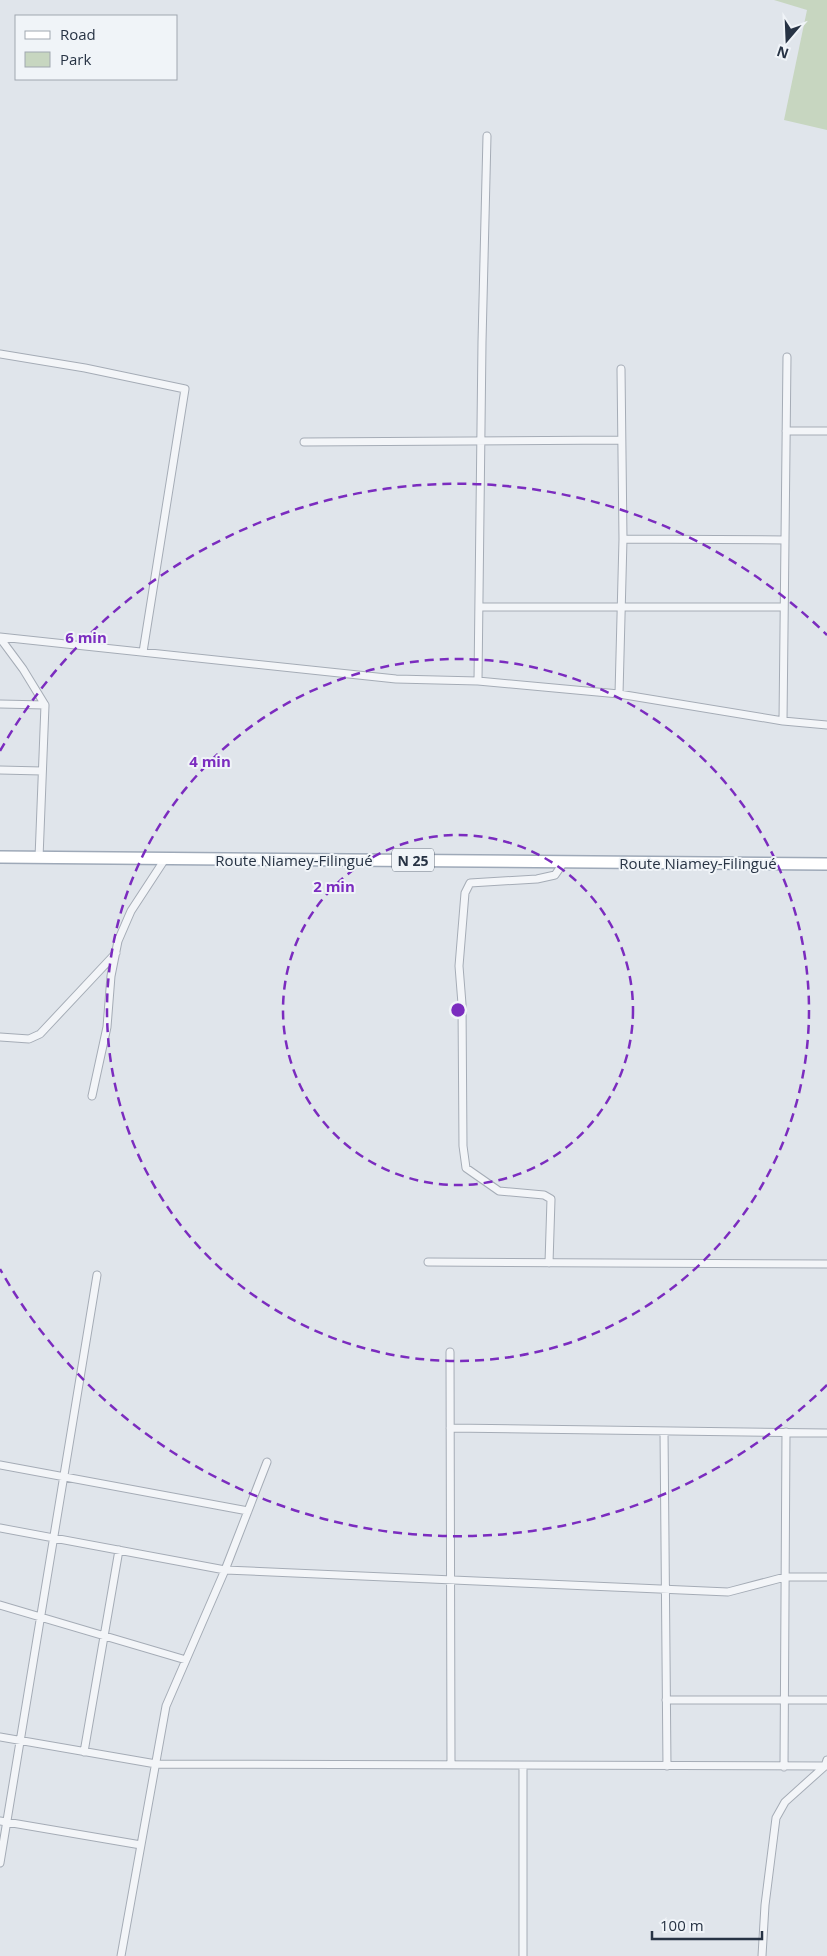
<svg xmlns="http://www.w3.org/2000/svg" width="827" height="1956" font-family="'Open Sans',sans-serif">
  <style>
    .green { fill: #c7d6c0 }
    .lines { fill: none; stroke-linecap: round; stroke-linejoin: round }
    .minor-casing { stroke: #a5acb6; stroke-width: 9 }
    .primary-casing { stroke: #9ea9b8; stroke-width: 14 }
    .minor { stroke: #f3f5f8; stroke-width: 7 }
    .primary { stroke: #fff; stroke-width: 11 }
    .ring { fill: none; stroke: #7b2cbf; stroke-width: 2.5; stroke-dasharray: 9 6 }
    .labels { text-anchor: middle; dominant-baseline: central; stroke-width: 4; stroke-linejoin: round; paint-order: stroke }
    .shield { fill: #f0f4f8; stroke: #636d7a; stroke-width: 1 }
    .shield-label { font-size: 14px; font-weight: bold; fill: #273344 }
    .street-label { font-size: 15px; fill: #273344; stroke: #f0f4f8 }
    .centre { fill: #7b2cbf; stroke: #f0f4f8; stroke-width: 2.5 }
    .ring-label { font-size: 15px; text-anchor: middle; font-weight: bold; fill: #7b2cbf; stroke: #f0f4f8; stroke-width: 4; stroke-linejoin: round; paint-order: stroke }
  </style>
  <rect width="100%" height="100%" fill="#e0e5eb"/>
  <!-- green -->
  <path class="green" d="M 774,0 L 827,0 L 827,130 L 784,120 L 807,10 Z"/>
  <g class="lines">
    <!-- minor casing -->
    <g class="minor-casing">
      <path id="minor" d="M 0,354 L 85,368 L 185,389 L 143,652
        M 786,431 L 827,431
        M 304,442 L 621,440
        M 623,539 L 785,540
        M 479,607 L 784,607
        M 0,637 L 396,679 L 478,681 L 619,694 L 783,721 L 827,725
        M 0,638 L 23,669 L 45,705 L 39,858
        M 478,681 L 482,342 L 487,136
        M 619,694 L 623,539 L 621,369
        M 0,704 L 45,705
        M 783,721 L 787,357
        M 0,770 L 42,771
        M 0,1037 L 29,1039 L 40,1034 L 116,953
        M 92,1096 L 107,1027 L 111,976 L 118,941 L 131,911 L 165,859
        M 428,1262 L 827,1264
        M 549,1263 L 551,1199 L 544,1195 L 499,1191 L 466,1168 L 463,1146 L 462,1004 L 459,966 L 465,893 L 470,883 L 537,879 L 555,875 L 564,862
        M 450,1352 L 451,1765
        M 450,1428 L 827,1433
        M 664,1431 L 667,1766
        M 0,1465 L 248,1511
        M 0,1528 L 225,1570 L 728,1592 L 785,1577 L 827,1577
        M 0,1605 L 186,1660
        M 666,1700 L 827,1700
        M 0,1737 L 156,1764 L 827,1766
        M 84,1752 L 119,1550
        M 784,1767 L 786,1432
        M 0,1821 L 141,1845
        M 0,1863 L 97,1275
        M 121,1956 L 166,1706 L 225,1570 L 267,1462
        M 523,1956 L 523,1766
        M 762,1956 L 765,1905 L 776,1818 L 785,1802 L 825,1766 L 827,1760"/>
    </g>
    <!-- primary casing -->
    <g class="primary-casing">
      <path id="primary" d="M 0,857 L 827,864"/>
    </g>
    <!-- minor -->
    <use href="#minor" class="minor"/>
    <!-- primary -->
    <use href="#primary" class="primary"/>
  </g>
  <!-- distance rings -->
  <g class="ring">
    <circle cx="458" cy="1010" r="175"/>
    <circle cx="458" cy="1010" r="351"/>
    <path d="M827 1385A526 526 0 0 1 0 1269M0 751A526 526 0 0 1 827 635"/>
  </g>
  <g class="labels">
    <!-- shield labels -->
    <rect class="shield" x="392" y="848.5" width="42" height="23" rx="4"/>
    <g class="shield-label">
      <text x="413" y="860">N 25</text>
    </g>
    <!-- street labels -->
    <g class="street-label">
      <text x="294" y="860">Route Niamey-Filingué</text>
      <text x="698" y="863">Route Niamey-Filingué</text>
    </g>
  </g>
  <circle cx="458" cy="1010" r="8" class="centre"/>
  <g class="ring-label">
    <text x="86" y="643">6 min</text>
    <text x="210" y="767">4 min</text>
    <text x="334" y="892">2 min</text>
  </g>
  <!-- legend -->
  <rect x="15" y="15" width="162" height="65" fill="#f0f4f8" stroke="#a0a7b0"/>
  <rect x="25" y="31" width="25" height="8" fill="#ffffff" stroke="#a0a7b0"/>
  <text x="60" y="40" font-size="15" fill="#273344">Road</text>
  <rect x="25" y="52" width="25" height="15" fill="#c7d6c0" stroke="#a0a7b0"/>
  <text x="60" y="65" font-size="15" fill="#273344">Park</text>
  <!-- north arrow -->
  <g transform="translate(787 40) rotate(199)" stroke="#f0f4f8" stroke-width="4" paint-order="stroke">
  <path d="M0-4L9 19L0 12L-9 19Z" fill="#273344"/>
  <text y="-8" font-size="14" font-weight="bold" text-anchor="middle" fill="#273344">N</text>
  </g>
  <!-- scale -->
  <path d="M652 1931v8h110v-8" fill="none" stroke="#273344" stroke-width="2.5"/>
  <text x="660" y="1931" font-size="15" fill="#273344" stroke="#f0f4f8" stroke-width="4" paint-order="stroke">100 m</text>
</svg>
